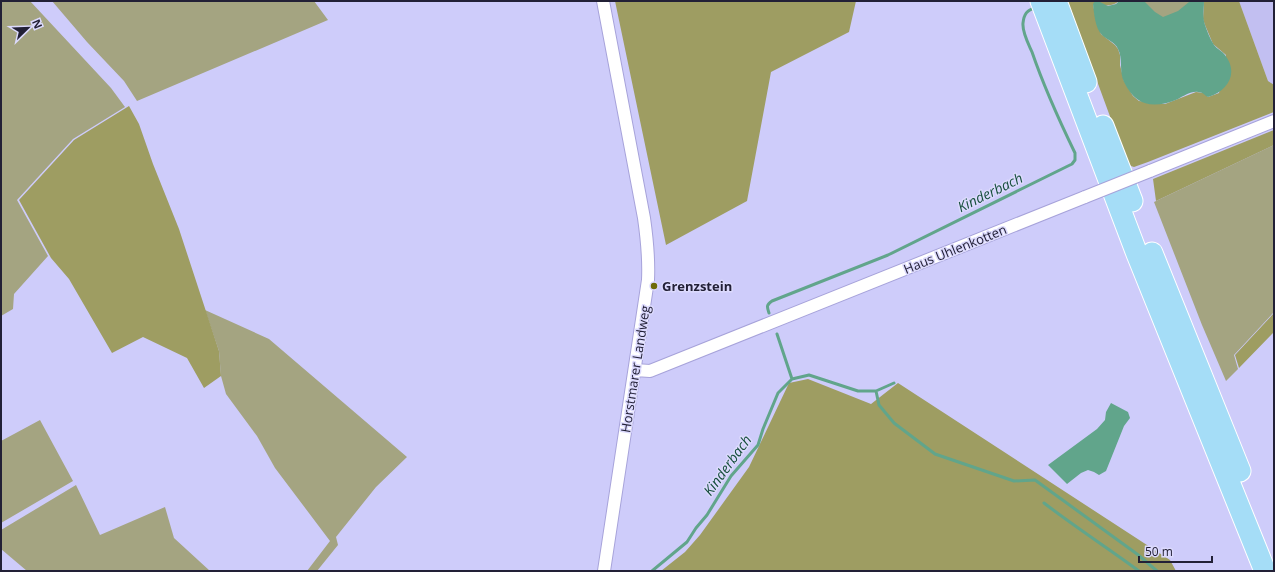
<svg xmlns="http://www.w3.org/2000/svg" width="1275" height="572" font-family="'Open Sans',sans-serif">
  <style>
    .built { fill: #c2bff1 }
    .green { fill: #a4a481 }
    .forest { fill: #9e9d62 }
    .water { fill: #61a58b }
    .lines { fill: none; stroke-linecap: round; stroke-linejoin: round }
    .stream { stroke: #61a58b; stroke-width: 3 }
    .street-casing { stroke: #a7a3da; stroke-width: 14 }
    .highway-casing { stroke: #fff; stroke-width: 23 }
    .street { stroke: #fff; stroke-width: 12 }
    .highway { stroke: #a5ddf7; stroke-width: 21 }
    .street-bridge-casing { stroke: #a7a3da; stroke-width: 14; stroke-linecap: butt }
    .street-bridge { stroke: #fff; stroke-width: 12 }
    .poi-dot { fill: #6e6b07; stroke: #dcdafd; stroke-width: 1.5 }
    .labels { text-anchor: middle; dominant-baseline: central; stroke-width: 3; stroke-linejoin: round; paint-order: stroke }
    .street-label { font-size: 13px; fill: #222036; stroke: #dcdafd }
    .poi-label { font-size: 13px; font-weight: bold; fill: #222036; stroke: #dcdafd; text-anchor: start }
    .water-label { font-size: 14px; font-style: italic; fill: #164e3c; stroke: #dcdafd }
  </style>
  <rect width="100%" height="100%" fill="#ceccfa"/>
  <!-- built -->
  <path class="built" d="M 1239,1 L 1274,1 L 1274,97 L 1268,81 Z"/>
  <!-- green -->
  <path class="green" d="M 1,1 L 30,1 L 111,88 L 125,107 L 73,139 L 17,200 L 48,256 L 14,294 L 13,309 L 1,316 Z
    M 52,1 L 314,1 L 328,20 L 137,101 L 124,81 L 87,42 Z
    M 1119,1 L 1204,1 L 1162,20 Z
    M 1274,145 L 1274,312 L 1234,355 L 1238,369 L 1226,381 L 1202,325 L 1154,202 Z
    M 205,310 L 269,339 L 407,457 L 376,487 L 336,537 L 338,545 L 317,571 L 307,571 L 330,541 L 275,468 L 257,436 L 226,394 L 221,376 L 219,351 Z
    M 40,420 L 73,481 L 1,523 L 1,441 Z
    M 76,485 L 100,535 L 165,507 L 174,538 L 210,571 L 27,571 L 1,549 L 1,530 Z"/>
  <!-- forest -->
  <path class="forest" d="M 615,1 L 856,1 L 849,32 L 771,72 L 747,201 L 666,245 Z
    M 1072,1 L 1119,1 C 1111,8 1103,5 1093,4 L 1096,20 L 1101,34 L 1115,45 L 1118,49 L 1120,55 L 1120,65 L 1124,81 L 1133,96 L 1139,101 L 1165,104 L 1196,92 L 1204,93 L 1208,97 L 1219,93 L 1226,55 L 1213,44 L 1205,25 L 1203,19 L 1204,1 L 1239,1 L 1268,81 L 1274,85 L 1274,112 L 1148,162 L 1134,167 L 1131,166 L 1126,160 L 1068,2 Z
    M 129,106 L 139,124 L 153,164 L 179,229 L 219,351 L 221,376 L 204,388 L 187,358 L 143,337 L 112,353 L 69,279 L 51,258 L 19,200 L 74,140 Z
    M 1274,130 L 1274,145 L 1156,201 L 1153,179 Z
    M 1274,313 L 1274,332 L 1239,368 L 1235,355 Z
    M 808,379 L 871,404 L 898,383 L 1170,560 L 1176,571 L 661,571 L 685,552 L 700,535 L 749,467 L 789,383 Z"/>
  <!-- water -->
  <path class="water" d="M 1095,1 L 1100,2 L 1108,6 L 1116,4 L 1119,1 L 1144,1 L 1155,12 L 1163,17 L 1178,11 L 1189,2 L 1204,1 C 1204,10 1202,16 1205,25 C 1207,31 1210,39 1214,45 C 1217,49 1222,51 1225,55 C 1239,73 1228,91 1208,97 C 1204,95 1203,92 1198,92 C 1191,91 1184,96 1178,99 C 1154,109 1136,107 1124,82 C 1119,72 1123,58 1118,49 C 1115,42 1107,40 1102,35 C 1095,28 1094,13 1093,4 Z
    M 1111,403 L 1128,412 L 1130,418 L 1124,426 L 1106,471 L 1099,475 L 1094,472 L 1088,470 L 1081,473 L 1067,484 L 1048,465 L 1097,429 L 1105,420 L 1106,412 Z"/>
  <g class="lines">
    <!-- stream -->
    <path class="stream" d="M 769,313 C 767,307 766,305 772,301 L 888,255 L 1072,164 L 1075,160 L 1075,153 C 1059,120 1044,87 1032,52 C 1028,43 1022,32 1023,23 C 1024,14 1027,10 1035,8
      M 792,379 L 809,375 L 858,391 L 876,391 L 894,383
      M 876,391 L 879,405 L 894,423 L 935,454 L 1014,481 L 1035,480 L 1137,554 L 1157,571
      M 1044,503 C 1075,527 1108,548 1139,571
      M 652,571 L 687,542 L 696,528 L 707,515 L 731,476 L 758,445 L 763,429 L 778,393 L 792,379 L 777,334"/>
    <!-- street casing -->
    <g class="street-casing">
      <path id="street" d="M 603,1 L 644,218 C 647,239 649,259 648,280 L 604,571
        M 1150,171 L 1274,121
        M 635,370 L 650,371 L 1085,197"/>
    </g>
    <!-- highway casing -->
    <g class="highway-casing">
      <path id="highway" d="M 1041,1 L 1137,254 L 1265,571
        M 1056,1 L 1086,82
        M 1103,126 L 1132,201
        M 1152,253 L 1240,471"/>
    </g>
    <!-- street -->
    <use href="#street" class="street"/>
    <!-- highway -->
    <use href="#highway" class="highway"/>
    <!-- street-bridge casing -->
    <g class="street-bridge-casing">
      <path id="street-bridge" d="M 1085,197 L 1150,171"/>
    </g>
    <!-- street-bridge -->
    <use href="#street-bridge" class="street-bridge"/>
  </g>
  <!-- markers -->
  <circle class="poi-dot" cx="654" cy="286" r="4"/>
  <g class="labels">
    <!-- street labels -->
    <g class="street-label">
      <text transform="translate(955 249) rotate(-22)">Haus Uhlenkotten</text>
      <text transform="translate(635 369) rotate(-81)">Horstmarer Landweg</text>
    </g>
    <!-- poi labels -->
    <g class="poi-label">
      <text x="662" y="286">Grenzstein</text>
    </g>
    <!-- water labels -->
    <g class="water-label">
      <text transform="translate(990 192) rotate(-26)">Kinderbach</text>
      <text transform="translate(727 465) rotate(-54)">Kinderbach</text>
    </g>
  </g>
  <!-- border -->
  <rect width="1275" height="572" fill="none" stroke="#222036" stroke-width="4"/>
  <!-- north arrow -->
  <g transform="translate(28 28) rotate(67)" stroke="#dcdafd" stroke-width="3" paint-order="stroke">
  <path d="M0-3L7 15L0 10L-7 15Z" fill="#222036"/>
  <text y="-6" font-size="11" font-weight="bold" text-anchor="middle" fill="#222036">N</text>
  </g>
  <!-- scale -->
  <path d="M1139 556v6h73v-6" fill="none" stroke="#222036" stroke-width="2"/>
  <text x="1145" y="556" font-size="12" fill="#222036" stroke="#dcdafd" stroke-width="3" paint-order="stroke">50 m</text>
</svg>
